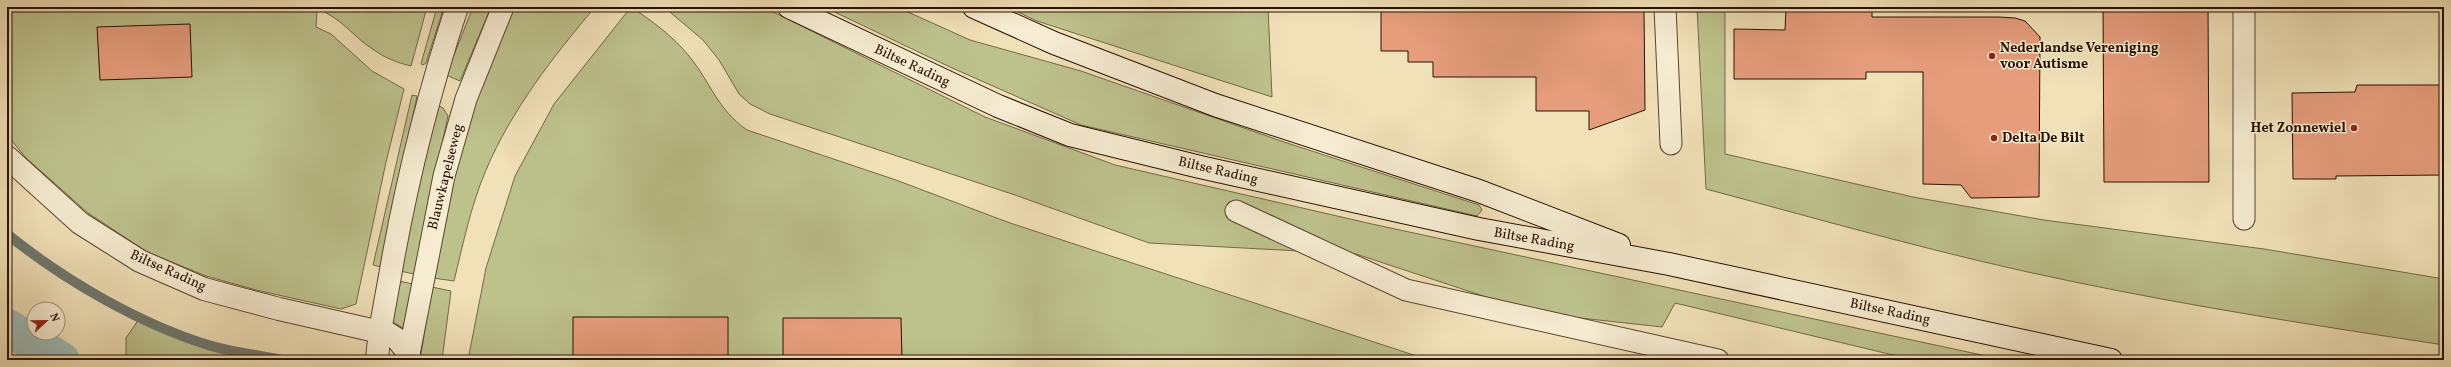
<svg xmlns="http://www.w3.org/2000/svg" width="2451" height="367" font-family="Vollkorn,serif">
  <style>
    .green { fill: #bdc28d; stroke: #736946 }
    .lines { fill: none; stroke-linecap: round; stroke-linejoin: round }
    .stream { stroke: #6f776f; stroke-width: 10 }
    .canal { stroke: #9ebbb9; stroke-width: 37 }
    .building { fill: #e69d7c; stroke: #291000 }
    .service-casing { stroke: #5b442e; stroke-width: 23 }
    .minor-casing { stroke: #5b442e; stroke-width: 24 }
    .secondary-casing { stroke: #291000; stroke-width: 24 }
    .service { stroke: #f6ecd1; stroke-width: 21 }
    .minor { stroke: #f6ecd1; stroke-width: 22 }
    .secondary { stroke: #f6ecd1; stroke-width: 22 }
    .poi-dot { fill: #8f2418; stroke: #f6ecd1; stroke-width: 1.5 }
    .labels { text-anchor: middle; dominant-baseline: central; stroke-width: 3; stroke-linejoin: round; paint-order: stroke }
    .poi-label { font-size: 14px; font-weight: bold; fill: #291000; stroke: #f6ecd1; text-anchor: start }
    .street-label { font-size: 14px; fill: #291000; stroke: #f6ecd1 }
  </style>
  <rect width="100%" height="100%" fill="#f1e1b8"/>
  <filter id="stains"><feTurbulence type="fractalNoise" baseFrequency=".005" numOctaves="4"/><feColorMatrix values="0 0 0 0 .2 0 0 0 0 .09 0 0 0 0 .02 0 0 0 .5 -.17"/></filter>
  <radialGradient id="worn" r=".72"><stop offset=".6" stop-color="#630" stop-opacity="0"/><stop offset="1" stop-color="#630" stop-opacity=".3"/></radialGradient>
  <!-- green -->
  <path class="green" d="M 7,7 L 427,7 L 411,66 C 398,63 385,58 374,50 C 353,37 341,17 317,9 L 316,27 L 331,34 L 372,71 L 404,89 L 386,162 L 356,304 L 341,309 L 256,290 L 206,276 L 147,252 L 88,213 L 26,158 L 7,135 Z
    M 437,7 L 444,7 L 426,63 L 423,65 L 421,64 Z
    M 473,7 L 491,7 L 460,81 L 446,75 Z
    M 512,7 L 595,7 C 553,57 512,109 486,170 C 471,205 463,244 454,281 L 433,278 L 465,128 Z
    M 631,7 C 652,21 673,36 689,56 C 711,83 717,109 747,130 L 896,180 L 1010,223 L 1429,360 L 468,360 L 486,268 L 515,176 L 554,104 Z
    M 664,7 L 763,7 L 985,117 L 1115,165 L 1372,224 L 2005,360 L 1914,360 L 1675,303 L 1662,327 L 1535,313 L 1356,254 L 1149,243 L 1015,195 L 770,114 L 750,104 L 739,94 L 719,60 L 703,40 Z
    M 824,7 L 897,7 L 970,40 L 1081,71 L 1284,142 L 1479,205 L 1482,210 L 1477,216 L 1081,125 L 950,67 Z
    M 1007,7 L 1268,7 L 1272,97 L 1037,21 Z
    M 1697,7 L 1725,7 L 1725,154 L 1913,197 L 2044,220 L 2264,249 L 2444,279 L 2444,345 C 2319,326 2194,307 2070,281 C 1947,256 1826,221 1706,189 Z
    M 412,95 L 417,96 L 381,267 L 373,265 Z
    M 439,106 L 443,108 L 448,116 L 414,274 L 400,271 L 414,192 Z
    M 399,281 L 413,284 L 403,328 L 393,322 Z
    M 432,287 L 451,291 L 442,360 L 420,360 Z
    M 139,319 L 193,342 L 248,360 L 126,360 L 126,338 Z"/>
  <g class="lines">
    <!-- stream -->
    <path class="stream" d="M 7,234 C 64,280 138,323 208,345 C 232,352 258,355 282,360"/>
    <!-- canal -->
    <path class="canal" d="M 7,327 L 61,360"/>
  </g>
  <!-- building -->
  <path class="building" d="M 1381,7 L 1644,7 L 1645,110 L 1589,130 L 1589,111 L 1536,111 L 1536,77 L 1433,77 L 1433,62 L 1408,62 L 1408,51 L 1381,51 Z
    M 1786,7 L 1872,7 L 1872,17 L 1999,17 L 2015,18 L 2025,21 L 2040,37 L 2039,197 L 1971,198 L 1961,185 L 1923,184 L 1923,72 L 1866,72 L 1866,79 L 1734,79 L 1734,29 L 1785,30 Z
    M 2103,7 L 2208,7 L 2209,182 L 2104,182 Z
    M 190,24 L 192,77 L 100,80 L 97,27 Z
    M 2357,85 L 2444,85 L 2444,175 L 2336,176 L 2336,179 L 2293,179 L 2292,93 L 2355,92 Z
    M 573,317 L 728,317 L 728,360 L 573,360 Z
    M 783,318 L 901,318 L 902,360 L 783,360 Z"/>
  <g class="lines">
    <!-- service casing -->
    <g class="service-casing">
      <path id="service" d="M 1665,7 L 1671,144
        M 1236,211 L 1406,290 L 1718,360
        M 2244,219 L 2244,7
        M 409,354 L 444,176 L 466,99 L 503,7"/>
    </g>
    <!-- minor casing -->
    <g class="minor-casing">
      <path id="minor" d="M 7,157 L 80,223 L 140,261 L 204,289 L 279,309 L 389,334 L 397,339 L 409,354 L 409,360
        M 377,360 C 379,329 386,300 391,270 C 407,179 428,95 457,7"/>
    </g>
    <!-- secondary casing -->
    <g class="secondary-casing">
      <path id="secondary" d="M 789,7 L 998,106 L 1070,135 L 1200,167 L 1479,229 L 1669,264 L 2111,360
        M 974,7 L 1054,43 L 1215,105 L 1479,191 L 1619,245"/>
    </g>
    <!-- service -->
    <use href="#service" class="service"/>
    <!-- minor -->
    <use href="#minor" class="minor"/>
    <!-- secondary -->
    <use href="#secondary" class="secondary"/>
  </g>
  <!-- markers -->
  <g class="poi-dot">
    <circle cx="1992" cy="56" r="4"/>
    <circle cx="2354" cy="128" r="4"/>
    <circle cx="1994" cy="138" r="4"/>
  </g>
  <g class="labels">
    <!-- poi labels -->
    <g class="poi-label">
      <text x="2000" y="48">Nederlandse Vereniging<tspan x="2000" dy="16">voor Autisme</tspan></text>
      <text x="2346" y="128" text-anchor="end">Het Zonnewiel</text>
      <text x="2002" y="138">Delta De Bilt</text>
    </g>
    <!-- street labels -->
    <g class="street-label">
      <text transform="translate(912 66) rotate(25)">Biltse Rading</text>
      <text transform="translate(1218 171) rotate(13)">Biltse Rading</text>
      <text transform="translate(446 177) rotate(-76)">Blauwkapelseweg</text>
      <text transform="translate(1534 240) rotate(10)">Biltse Rading</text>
      <text transform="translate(168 271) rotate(24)">Biltse Rading</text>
      <text transform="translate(1890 312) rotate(12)">Biltse Rading</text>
    </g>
  </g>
  <!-- margin -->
  <rect width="2451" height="367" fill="none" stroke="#f1e1b8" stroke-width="24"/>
  <rect x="8" y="8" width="2435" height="351" fill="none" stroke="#291000" stroke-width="2"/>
  <rect x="12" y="12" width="2427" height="343" fill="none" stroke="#291000"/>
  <!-- north arrow -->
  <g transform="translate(46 321) rotate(68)"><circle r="19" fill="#f6ecd1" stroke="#a4947d"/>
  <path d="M0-3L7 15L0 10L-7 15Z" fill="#8f2418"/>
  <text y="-6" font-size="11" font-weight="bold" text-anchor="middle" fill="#291000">N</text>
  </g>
  <rect width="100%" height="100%" filter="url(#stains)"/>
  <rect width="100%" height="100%" fill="url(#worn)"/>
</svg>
